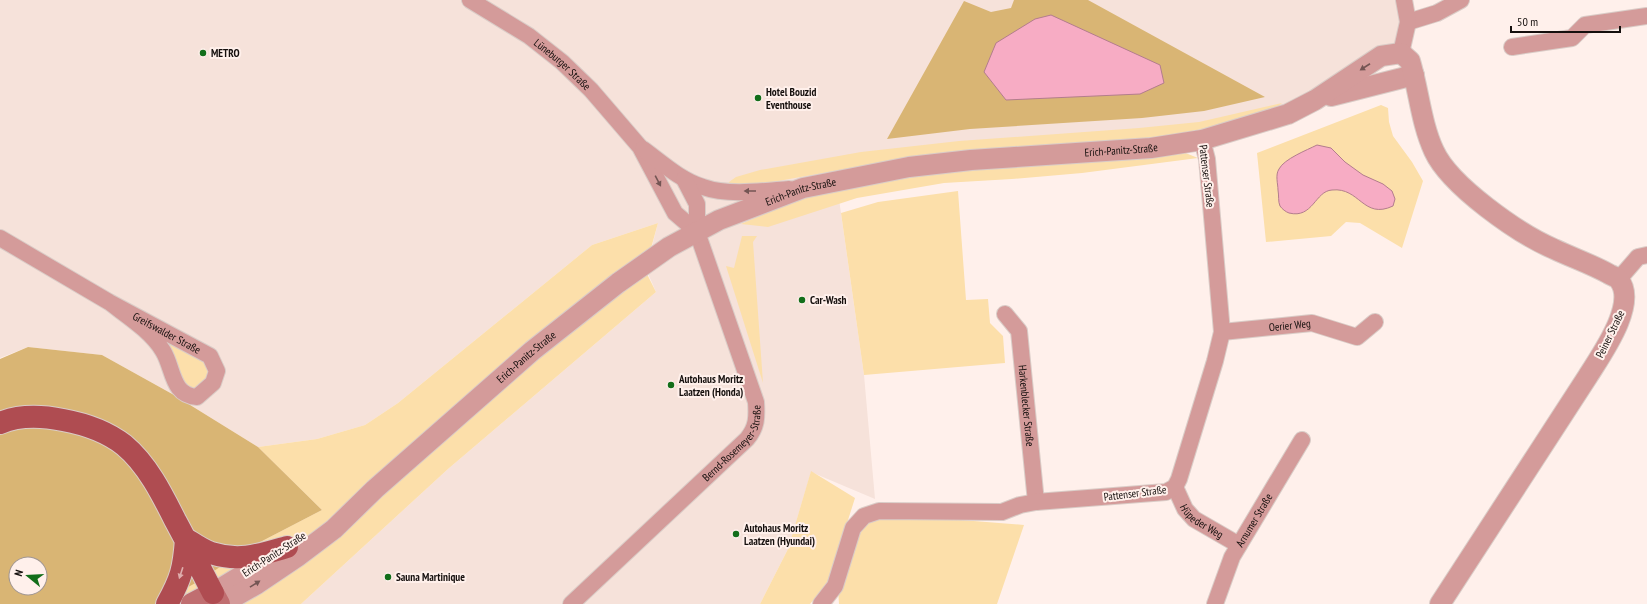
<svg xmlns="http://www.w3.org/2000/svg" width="1647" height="604" font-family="'PT Sans Narrow',sans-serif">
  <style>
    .built { fill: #f6e2da }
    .green { fill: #fcdfaa }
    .forest { fill: #d9b574; fill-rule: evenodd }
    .water { fill: #f7acc4; stroke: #b37d8d }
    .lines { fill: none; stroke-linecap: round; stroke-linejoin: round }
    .minor-casing { stroke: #daccc7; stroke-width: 18 }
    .tertiary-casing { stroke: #daccc7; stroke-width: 22 }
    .secondary-casing { stroke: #daccc7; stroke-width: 24 }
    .primary-casing { stroke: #daccc7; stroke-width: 24 }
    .minor { stroke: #d49b9a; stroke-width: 16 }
    .tertiary { stroke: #d49b9a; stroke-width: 20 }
    .secondary { stroke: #c06e70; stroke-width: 22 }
    .primary { stroke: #af4c51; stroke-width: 22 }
    .oneway { fill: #745554 }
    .oneway2 { fill: #dfaead }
    .poi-dot { fill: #126e1a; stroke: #fff0eb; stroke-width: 1.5 }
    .labels { text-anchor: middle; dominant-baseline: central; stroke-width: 4; stroke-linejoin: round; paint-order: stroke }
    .poi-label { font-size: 11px; font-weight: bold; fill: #150f0d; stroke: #fff0eb; text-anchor: start }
    .street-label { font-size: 11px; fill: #150f0d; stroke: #fff0eb }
  </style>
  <rect width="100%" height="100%" fill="#fff0eb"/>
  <!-- built -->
  <path class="built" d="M 0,0 L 1404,0 L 1408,22 L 1392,46 L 1295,110 L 1180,140 L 836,178 L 864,375 L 875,499 L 811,472 L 788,549 L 760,604 L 301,604 L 448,469 L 656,292 L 646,269 L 658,223 L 592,245 L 398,403 L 365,425 L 317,439 L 258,447 L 174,395 L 102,355 L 28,347 L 0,358 Z"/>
  <!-- green -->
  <path class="green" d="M 1282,103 L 1275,109 L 1234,123 L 1161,137 L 884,162 L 767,183 L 728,186 L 729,182 L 736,177 L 760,170 L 861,152 L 959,141 L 1139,128 L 1199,122 Z
    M 1381,105 L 1388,108 L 1389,122 L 1393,136 L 1412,162 L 1423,181 L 1402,248 L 1360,223 L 1346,222 L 1331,236 L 1266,242 L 1257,153 Z
    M 1183,152 L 1198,158 L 1082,173 L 1012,179 L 944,183 L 857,198 L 768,227 L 741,224 L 790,203 L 850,185 L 943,171 Z
    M 958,191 L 966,300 L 988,299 L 990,323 L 1003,336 L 1005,363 L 864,375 L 841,213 L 878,202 Z
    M 658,223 L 645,270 L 656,292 L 448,469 L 301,604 L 157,604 L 243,551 L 322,510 L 258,447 L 317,439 L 365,425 L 398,403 L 592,245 Z
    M 742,236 L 757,236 L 753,242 L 763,383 L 726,266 L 734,268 Z
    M 162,339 L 178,339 L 217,371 L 188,396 Z
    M 811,471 L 855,498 L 828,583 L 810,604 L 760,604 L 788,549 Z
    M 885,514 L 1024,525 L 997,604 L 839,604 L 838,588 L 856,528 Z"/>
  <!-- forest -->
  <path class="forest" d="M 1014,0 L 1088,0 L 1265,97 L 1204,111 L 1142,118 L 970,129 L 887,139 L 964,1 L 991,12 L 1011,8 Z
    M 28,347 L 102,355 L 174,395 L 258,447 L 322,510 L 243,551 L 201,580 L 157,604 L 0,604 L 0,359 ZM 16,564 L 40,564 L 40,588 L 16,588 Z"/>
  <!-- water -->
  <path class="water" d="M 1051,15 L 1160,65 L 1164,83 L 1140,94 L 1006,100 L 984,72 L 996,43 L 1035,19 Z
    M 1317,145 L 1331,148 L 1345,162 L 1363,175 L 1383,184 L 1392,191 L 1395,199 L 1393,206 C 1363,220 1360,187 1332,190 C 1315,191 1313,219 1289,213 C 1286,212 1282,209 1280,206 C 1278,202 1279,195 1278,190 C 1278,184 1275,175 1279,169 C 1284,159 1307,150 1317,145 Z"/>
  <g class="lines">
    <!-- minor casing -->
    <g class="minor-casing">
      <g id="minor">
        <path id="s1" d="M 470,0 L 529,36 L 562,62 L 591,90 L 640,147 L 675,213 L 697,232"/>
        <path d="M 1408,22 L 1437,13 L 1461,0"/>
        <path d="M 1512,47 L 1572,38 L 1585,25 L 1647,16"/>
        <path d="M 1401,53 L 1408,22 L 1404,0"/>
        <path d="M 643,149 C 661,162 680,180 703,187 C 728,196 763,191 789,189"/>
        <path id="s2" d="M 0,238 L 109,302 L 210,356 L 217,371 L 213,383 L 197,397 C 171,395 174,369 163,351 C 151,331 127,316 109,302"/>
        <path d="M 1619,279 L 1638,257 L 1647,255"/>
        <path id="s3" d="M 1005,314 L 1019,331 L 1036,502"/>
        <path id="s4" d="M 1222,332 L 1312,323 L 1357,337 L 1375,322"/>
        <path id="s5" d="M 1175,487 L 1185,509 L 1194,519 L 1239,545"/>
        <path id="s6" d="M 571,604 L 747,439 C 757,427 757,417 756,402 L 697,232 L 697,204 L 684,179"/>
        <path d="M 821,604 L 835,586 L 853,528 L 864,516 L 879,511 L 1002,512 L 1020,505 L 1036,502 L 1166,492 L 1175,487 L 1179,479 L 1215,361 L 1222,332 L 1207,159 L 1202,140"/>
        <path id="s7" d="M 1215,604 L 1232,557 L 1302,440"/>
      </g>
    </g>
    <!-- tertiary casing -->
    <g class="tertiary-casing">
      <g id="tertiary">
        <path d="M 1331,96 L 1414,75"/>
        <path d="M 213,593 L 280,552"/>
        <path id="s8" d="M 222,604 L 257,584 L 297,557 L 334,529 L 375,489 L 532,351 L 618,283 L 669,247 L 719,220 L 803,188 L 909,167 L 971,160 L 1151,148 L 1202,140 L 1288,114 L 1315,100 L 1381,56 L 1401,53 L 1410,61 C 1419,91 1421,123 1434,151 C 1450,186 1519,234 1554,249 C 1573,258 1591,264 1609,274 C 1612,276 1617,277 1619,280 C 1638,304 1601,355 1588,376 L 1440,604"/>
      </g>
    </g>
    <!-- secondary casing -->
    <g class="secondary-casing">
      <path id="secondary" d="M 192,604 L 213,593 L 219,604"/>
    </g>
    <!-- primary casing -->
    <g class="primary-casing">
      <path id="primary" d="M 0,423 C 19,415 43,416 63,420 C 85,424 106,431 124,445 C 147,464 162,494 175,520 C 188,544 200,568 213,593
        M 186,539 C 194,544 202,550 211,553 C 239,562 259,555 287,547
        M 167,604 C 181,579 184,568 186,539"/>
    </g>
    <!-- minor -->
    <use href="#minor" class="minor"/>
    <!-- tertiary -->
    <use href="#tertiary" class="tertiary"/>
    <!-- secondary -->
    <use href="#secondary" class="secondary"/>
    <!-- primary -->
    <use href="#primary" class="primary"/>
  </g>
  <!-- one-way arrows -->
  <defs><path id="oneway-solid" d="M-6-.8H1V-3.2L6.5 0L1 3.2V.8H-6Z"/></defs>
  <g class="oneway">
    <use href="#oneway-solid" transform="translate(1365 67) rotate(147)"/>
    <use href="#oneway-solid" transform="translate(658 181) rotate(62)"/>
    <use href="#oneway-solid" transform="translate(750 191) rotate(180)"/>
    <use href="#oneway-solid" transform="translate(255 584) rotate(-32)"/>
  </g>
  <use class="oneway2" href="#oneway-solid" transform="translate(181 573) rotate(108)"/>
  <!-- markers -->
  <g class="poi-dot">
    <circle cx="203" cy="53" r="4"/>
    <circle cx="758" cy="98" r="4"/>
    <circle cx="802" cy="300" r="4"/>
    <circle cx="671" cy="385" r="4"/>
    <circle cx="736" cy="534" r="4"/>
    <circle cx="388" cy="577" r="4"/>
  </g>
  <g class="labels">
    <!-- poi labels -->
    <g class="poi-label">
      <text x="211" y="53">METRO</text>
      <text x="766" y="92">Hotel Bouzid<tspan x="766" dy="13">Eventhouse</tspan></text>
      <text x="810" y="300">Car-Wash</text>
      <text x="679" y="379">Autohaus Moritz<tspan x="679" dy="13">Laatzen (Honda)</tspan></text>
      <text x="744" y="528">Autohaus Moritz<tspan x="744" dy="13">Laatzen (Hyundai)</tspan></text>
      <text x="396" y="577">Sauna Martinique</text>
    </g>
    <!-- street labels -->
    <g class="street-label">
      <text stroke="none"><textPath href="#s1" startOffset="113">Lüneburger Straße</textPath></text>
      <text stroke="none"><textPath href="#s8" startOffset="1041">Erich-Panitz-Straße</textPath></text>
      <text transform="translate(1207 176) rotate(83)">Pattenser Straße</text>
      <text stroke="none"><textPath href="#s8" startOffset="717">Erich-Panitz-Straße</textPath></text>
      <text stroke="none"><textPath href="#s4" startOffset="68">Oerier Weg</textPath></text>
      <text stroke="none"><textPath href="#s2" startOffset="192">Greifswalder Straße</textPath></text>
      <text transform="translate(1610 334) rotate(-64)">Peiner Straße</text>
      <text stroke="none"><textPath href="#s8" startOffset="393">Erich-Panitz-Straße</textPath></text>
      <text stroke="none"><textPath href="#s3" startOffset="97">Harkenblecker Straße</textPath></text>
      <text stroke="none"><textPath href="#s6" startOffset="230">Bernd-Rosemeyer-Straße</textPath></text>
      <text transform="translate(1135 493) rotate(-7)">Pattenser Straße</text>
      <text stroke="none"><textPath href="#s5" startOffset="45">Hüpeder Weg</textPath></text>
      <text stroke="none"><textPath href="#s7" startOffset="93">Arnumer Straße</textPath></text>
      <text transform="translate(274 554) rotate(-33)">Erich-Panitz-Straße</text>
    </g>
  </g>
  <!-- north arrow -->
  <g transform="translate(28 576) rotate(288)"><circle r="19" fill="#fff0eb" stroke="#a19692"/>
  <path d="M0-3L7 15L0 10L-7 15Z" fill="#126e1a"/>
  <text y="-6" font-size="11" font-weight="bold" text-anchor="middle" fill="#150f0d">N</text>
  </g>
  <!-- scale -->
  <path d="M1511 26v6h109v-6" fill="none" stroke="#150f0d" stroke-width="2"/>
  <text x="1517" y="26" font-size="12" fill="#150f0d" stroke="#fff0eb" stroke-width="3" paint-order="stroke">50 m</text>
</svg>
